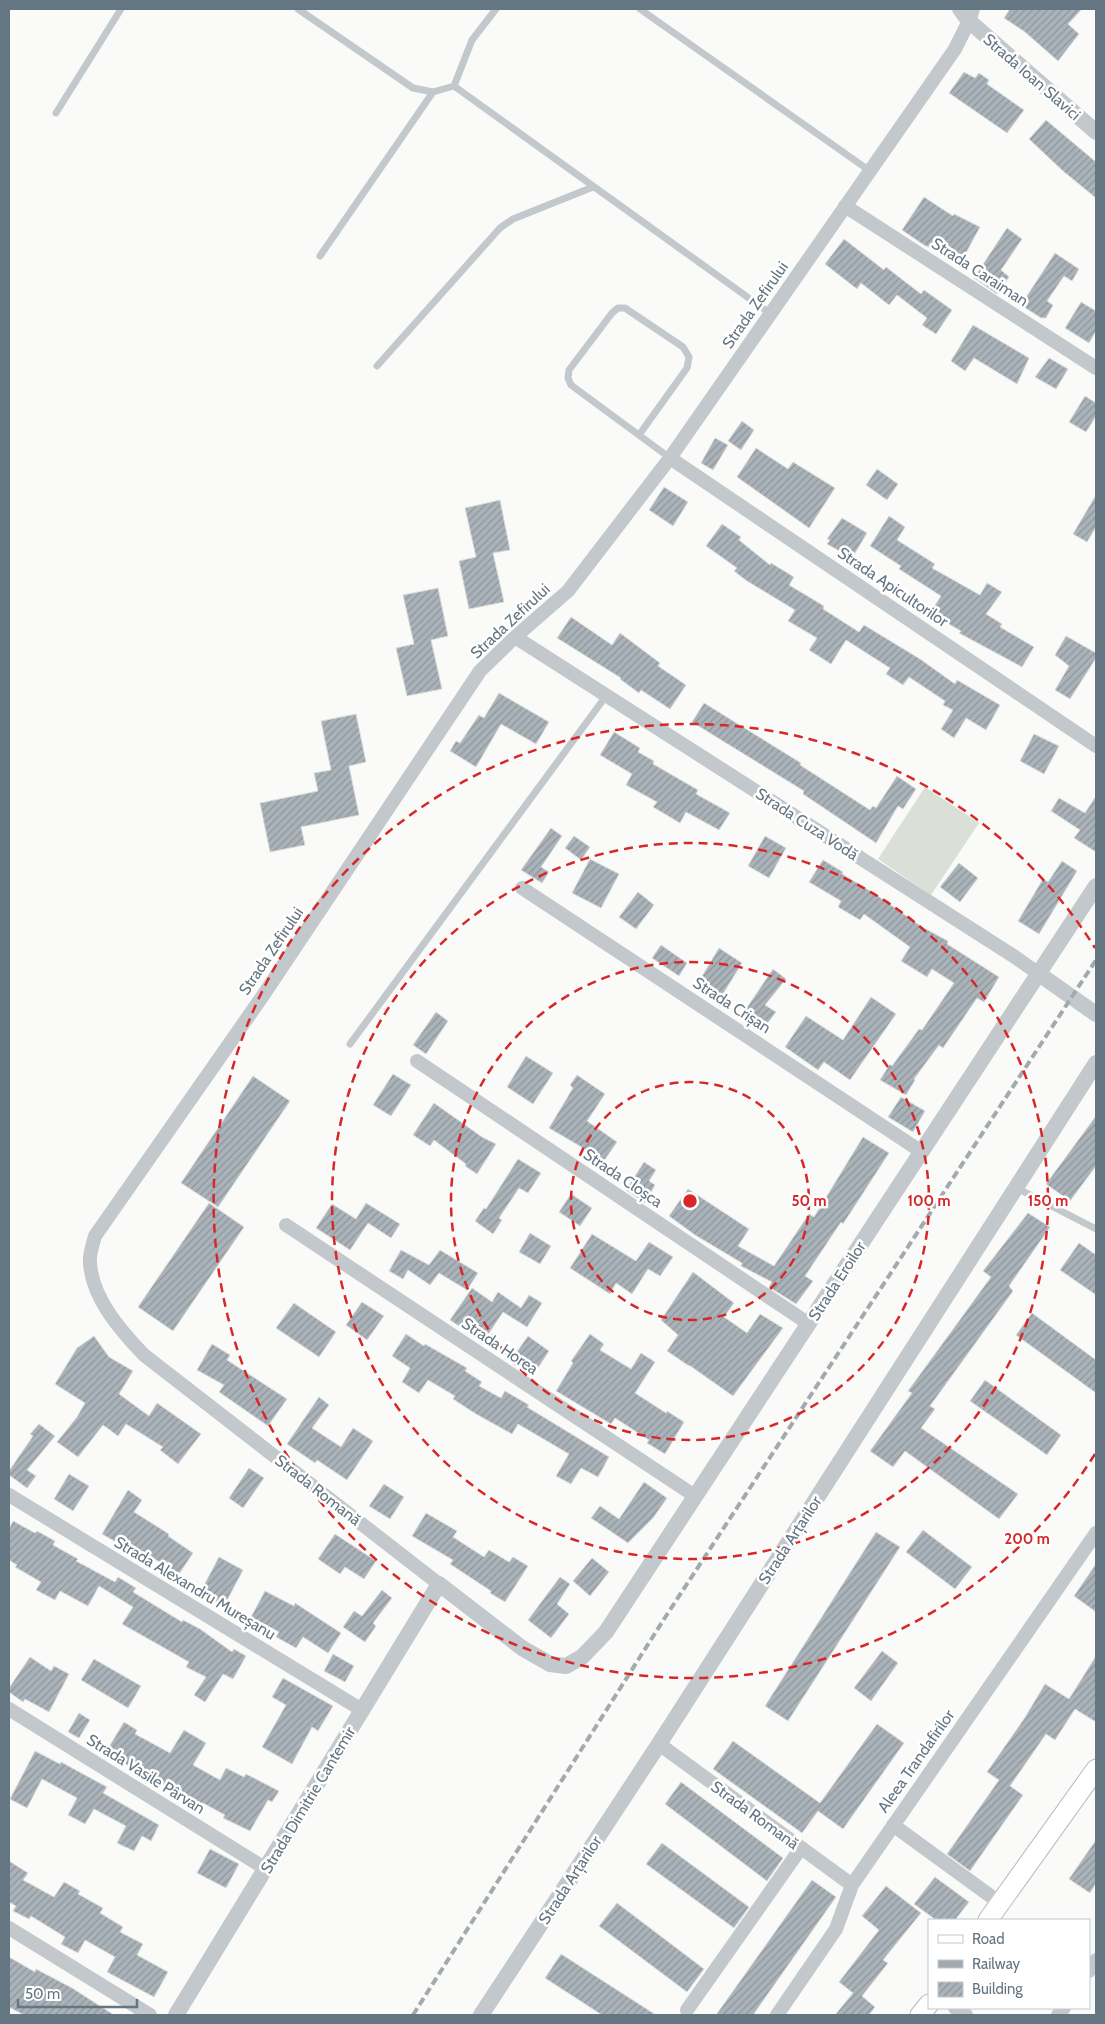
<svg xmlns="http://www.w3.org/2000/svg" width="1105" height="2024" font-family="Cabin,sans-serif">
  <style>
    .garden { fill: #dadfd7 }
    .building { fill: url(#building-hatch); stroke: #dcdcda }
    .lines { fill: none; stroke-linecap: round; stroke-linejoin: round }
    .secondary-casing { stroke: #b3babf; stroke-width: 21 }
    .service { stroke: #c3c8cc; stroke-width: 7 }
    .minor { stroke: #c3c8cc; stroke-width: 14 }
    .tertiary { stroke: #c3c8cc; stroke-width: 16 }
    .secondary { stroke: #fff; stroke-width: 19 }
    .rail { stroke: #a2aab0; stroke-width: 4; stroke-dasharray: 8 4; stroke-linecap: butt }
    .ring { fill: none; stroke: #d62828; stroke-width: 2.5; stroke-dasharray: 9 6 }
    .labels { text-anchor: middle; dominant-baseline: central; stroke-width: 5; stroke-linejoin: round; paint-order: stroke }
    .street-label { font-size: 16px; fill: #657683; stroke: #fff }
    .centre { fill: #d62828; stroke: #fff; stroke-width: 2.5 }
    .ring-label { font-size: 15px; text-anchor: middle; font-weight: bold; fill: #d62828; stroke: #fff; stroke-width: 5; stroke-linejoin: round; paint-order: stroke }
  </style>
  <defs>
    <pattern id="building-hatch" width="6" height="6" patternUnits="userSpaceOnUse" patternTransform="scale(1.25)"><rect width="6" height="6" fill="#aab3b9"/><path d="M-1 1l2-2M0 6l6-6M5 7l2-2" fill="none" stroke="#8e969c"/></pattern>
  </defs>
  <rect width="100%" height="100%" fill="#fafaf8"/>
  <!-- garden -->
  <path class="garden" d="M 925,787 L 979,823 L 931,895 L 878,859 Z"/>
  <!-- building -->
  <path class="building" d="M 1010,9 L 1082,9 L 1068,24 L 1079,34 L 1058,61 L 1025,32 L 1004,18 Z
    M 964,72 L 975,78 L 979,73 L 989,80 L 987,84 L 1024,110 L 1007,133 L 949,93 Z
    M 1046,120 L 1096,162 L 1096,198 L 1063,171 L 1029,139 Z
    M 924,197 L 953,216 L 954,214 L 980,227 L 961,262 L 924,245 L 902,230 Z
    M 1007,228 L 1022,239 L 1001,270 L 1009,277 L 997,294 L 974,278 Z
    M 844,239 L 884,270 L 886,267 L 921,294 L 924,290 L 952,310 L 936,334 L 922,325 L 927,318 L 897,295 L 889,305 L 861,283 L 857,289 L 825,264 Z
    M 1055,253 L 1079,269 L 1072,281 L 1064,276 L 1047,301 L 1053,305 L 1046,318 L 1041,318 L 1021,305 Z
    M 1081,302 L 1096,311 L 1096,331 L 1089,343 L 1065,328 Z
    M 973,325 L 1029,358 L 1017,384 L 974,358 L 965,371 L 951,361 Z
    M 1049,358 L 1068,369 L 1056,389 L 1035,377 Z
    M 1085,396 L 1096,403 L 1096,416 L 1086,432 L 1069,422 Z
    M 742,421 L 754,430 L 741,450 L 728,441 Z
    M 715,438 L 728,445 L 713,470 L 701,463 Z
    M 756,448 L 788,469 L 793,462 L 835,488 L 809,528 L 737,477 Z
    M 877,469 L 898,484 L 887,500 L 866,485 Z
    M 664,487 L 688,502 L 673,526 L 649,510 Z
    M 1096,495 L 1096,527 L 1087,542 L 1073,534 Z
    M 500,500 L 510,550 L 493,553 L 504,602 L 469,609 L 459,561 L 476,557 L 465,508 Z
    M 889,516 L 905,527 L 897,540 L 935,564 L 932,568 L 980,595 L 987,583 L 1002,592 L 986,614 L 1002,624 L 1000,627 L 1034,647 L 1022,667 L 959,633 L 961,631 L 930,613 L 941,596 L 899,569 L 901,566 L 870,546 Z
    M 842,518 L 867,533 L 852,558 L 827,544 L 830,540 L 827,539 Z
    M 722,524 L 741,537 L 739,540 L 770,565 L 771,563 L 794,577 L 789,585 L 824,606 L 823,609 L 859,632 L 864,625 L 920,659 L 955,684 L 957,680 L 1000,705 L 986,730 L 966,718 L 954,738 L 941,729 L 953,710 L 943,705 L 945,701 L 909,677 L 903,685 L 886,674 L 890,668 L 846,640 L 831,664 L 809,650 L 817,638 L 788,621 L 795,610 L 747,581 L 734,571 L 737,568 L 706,546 Z
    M 438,588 L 448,636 L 431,640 L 442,689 L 407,696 L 396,648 L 414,644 L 403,595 Z
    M 571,617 L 612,645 L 620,633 L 660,663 L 658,666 L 686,685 L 670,709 L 641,690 L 639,693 L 620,679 L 621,678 L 557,638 Z
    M 1066,636 L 1096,653 L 1096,658 L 1070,699 L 1055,690 L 1069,666 L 1055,655 Z
    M 499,693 L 549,722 L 536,744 L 501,724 L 476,767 L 450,751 L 456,741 L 460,743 L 479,715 L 484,718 Z
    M 704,703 L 801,763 L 800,765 L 870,810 L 873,806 L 876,808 L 897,776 L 916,789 L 903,809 L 898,806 L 876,843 L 803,794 L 804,791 L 692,722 Z
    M 356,714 L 366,762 L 349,766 L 359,815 L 301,827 L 305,845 L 270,852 L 260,803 L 318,791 L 314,773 L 331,770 L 321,721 Z
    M 614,732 L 640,748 L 638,752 L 654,761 L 653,764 L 698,790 L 696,794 L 730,813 L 719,830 L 686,812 L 680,823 L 653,807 L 657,802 L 626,785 L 632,774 L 600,755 Z
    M 1034,734 L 1059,746 L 1044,774 L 1020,761 Z
    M 1096,796 L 1096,852 L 1074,838 L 1080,830 L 1051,811 L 1059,798 L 1085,813 Z
    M 551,828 L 562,836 L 541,867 L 549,872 L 542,883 L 521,870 Z
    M 574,836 L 590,847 L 581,860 L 565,848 Z
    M 765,836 L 786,848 L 769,878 L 748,866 Z
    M 590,859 L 619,874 L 601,908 L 572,893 Z
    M 823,860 L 843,872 L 842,874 L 875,894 L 922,927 L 948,941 L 947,944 L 999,977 L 984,1002 L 977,998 L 943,1048 L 939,1045 L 914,1079 L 915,1080 L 906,1095 L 880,1080 L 890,1064 L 892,1066 L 919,1029 L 922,1030 L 954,983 L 932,969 L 927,977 L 901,961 L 910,947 L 864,914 L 860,920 L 838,907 L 841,901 L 809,882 Z
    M 1062,861 L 1077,871 L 1039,934 L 1018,921 L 1043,879 L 1048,882 Z
    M 959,863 L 978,878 L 960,902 L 940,887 Z
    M 638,892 L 654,905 L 636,929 L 619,917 Z
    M 661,945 L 687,963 L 679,976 L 652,958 Z
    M 719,948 L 742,963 L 721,997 L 698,983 Z
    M 773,969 L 786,979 L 765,1005 L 776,1012 L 763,1029 L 742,1015 Z
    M 871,997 L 896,1014 L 850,1080 L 824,1062 L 818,1070 L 785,1047 L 806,1016 L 843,1040 Z
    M 436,1012 L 448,1021 L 426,1054 L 413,1045 Z
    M 526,1056 L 553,1073 L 533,1104 L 507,1087 Z
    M 393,1074 L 411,1085 L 391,1116 L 373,1105 Z
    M 577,1075 L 605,1094 L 587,1121 L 617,1142 L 601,1165 L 587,1156 L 590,1152 L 549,1128 L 573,1088 L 570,1085 Z
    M 253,1076 L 290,1101 L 218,1207 L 181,1183 Z
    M 901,1097 L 925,1111 L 913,1132 L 888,1117 Z
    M 434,1103 L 482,1137 L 496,1144 L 477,1174 L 465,1166 L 466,1164 L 434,1140 L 430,1146 L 413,1135 Z
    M 1096,1116 L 1096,1166 L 1070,1201 L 1046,1184 Z
    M 863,1137 L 889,1153 L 843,1224 L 841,1222 L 805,1276 L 813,1281 L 796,1304 L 769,1287 L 772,1282 L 741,1266 L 742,1263 L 695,1235 L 669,1216 L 688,1189 L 749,1229 L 738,1246 L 774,1266 L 809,1214 L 814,1217 Z
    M 518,1159 L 541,1173 L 528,1193 L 519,1188 L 499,1218 L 502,1220 L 493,1234 L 475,1221 L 484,1208 L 486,1209 Z
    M 644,1162 L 656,1170 L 649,1181 L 655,1185 L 645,1203 L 626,1190 Z
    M 571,1194 L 592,1208 L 580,1226 L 559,1212 Z
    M 209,1203 L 244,1227 L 173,1331 L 138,1307 Z
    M 366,1203 L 400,1224 L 391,1238 L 368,1223 L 350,1250 L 316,1228 L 332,1204 L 356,1219 Z
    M 1028,1213 L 1050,1227 L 1009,1286 L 1013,1291 L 930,1406 L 935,1409 L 921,1428 L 1018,1494 L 999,1519 L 905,1451 L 893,1467 L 870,1451 L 912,1393 L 908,1391 L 991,1277 L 983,1271 Z
    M 530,1233 L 551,1246 L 540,1264 L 519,1252 Z
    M 592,1234 L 636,1261 L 649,1242 L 673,1257 L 660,1276 L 648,1269 L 632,1294 L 616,1283 L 610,1294 L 570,1268 Z
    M 1079,1243 L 1096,1255 L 1096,1295 L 1060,1270 Z
    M 401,1250 L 429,1265 L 440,1250 L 478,1273 L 467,1290 L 439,1273 L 430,1285 L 408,1270 L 403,1279 L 389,1271 Z
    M 693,1272 L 734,1303 L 724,1317 L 747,1333 L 760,1314 L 783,1328 L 733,1396 L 689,1365 L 689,1366 L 667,1351 L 678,1335 L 661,1320 Z
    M 472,1288 L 492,1302 L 498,1292 L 521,1308 L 529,1295 L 542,1303 L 527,1327 L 503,1312 L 483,1342 L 450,1320 Z
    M 362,1302 L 384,1316 L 367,1340 L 346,1325 Z
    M 294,1303 L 336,1332 L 319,1357 L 276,1328 Z
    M 1032,1313 L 1096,1360 L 1096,1393 L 1016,1335 Z
    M 406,1334 L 424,1346 L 425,1344 L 467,1368 L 465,1371 L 482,1382 L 479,1386 L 501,1398 L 505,1391 L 529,1405 L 527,1407 L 609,1457 L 598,1477 L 581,1468 L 571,1484 L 556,1476 L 569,1454 L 518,1424 L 512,1434 L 476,1414 L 453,1399 L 455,1396 L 428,1380 L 419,1393 L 402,1382 L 410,1368 L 392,1356 Z
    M 590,1334 L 604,1344 L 600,1350 L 631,1369 L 641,1353 L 655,1362 L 635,1393 L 666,1413 L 667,1411 L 684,1422 L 665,1454 L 647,1443 L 649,1440 L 615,1418 L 611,1424 L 556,1391 L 573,1363 L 571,1361 Z
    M 94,1336 L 109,1357 L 133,1371 L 119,1394 L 149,1416 L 157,1403 L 201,1434 L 178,1464 L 160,1450 L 163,1447 L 126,1424 L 118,1436 L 103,1425 L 78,1457 L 57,1442 L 77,1417 L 85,1403 L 55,1384 L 77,1348 Z
    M 528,1336 L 549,1351 L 534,1374 L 512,1359 Z
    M 212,1344 L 230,1355 L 227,1360 L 287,1399 L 268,1426 L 219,1392 L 224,1385 L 197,1370 Z
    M 985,1380 L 1061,1435 L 1047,1455 L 970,1401 Z
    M 319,1397 L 329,1405 L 312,1428 L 341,1447 L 353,1428 L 373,1441 L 347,1480 L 317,1460 L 315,1463 L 287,1444 Z
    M 39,1424 L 55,1436 L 27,1470 L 36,1476 L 27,1488 L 9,1475 L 9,1471 L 33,1436 L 30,1434 Z
    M 249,1468 L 264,1478 L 243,1508 L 229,1498 Z
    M 69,1474 L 89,1486 L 73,1511 L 54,1499 Z
    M 644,1482 L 667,1498 L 653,1518 L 628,1543 L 591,1518 L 600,1506 L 619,1519 Z
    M 384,1484 L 404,1497 L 390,1519 L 369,1506 Z
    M 128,1490 L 142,1500 L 134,1512 L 169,1534 L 168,1536 L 193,1553 L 179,1574 L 132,1545 L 130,1550 L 102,1534 Z
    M 426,1513 L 457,1531 L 453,1537 L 484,1557 L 489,1550 L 509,1562 L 513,1557 L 528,1566 L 505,1602 L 490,1593 L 491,1591 L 450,1564 L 453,1560 L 412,1536 Z
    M 13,1521 L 35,1533 L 37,1531 L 55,1541 L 53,1545 L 78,1559 L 76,1561 L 115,1582 L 118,1577 L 136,1588 L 133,1592 L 182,1622 L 183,1620 L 200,1629 L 232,1652 L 234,1649 L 246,1656 L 233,1679 L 223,1674 L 205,1702 L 194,1695 L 206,1677 L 186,1667 L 189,1662 L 122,1624 L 133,1607 L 99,1586 L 88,1606 L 60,1591 L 55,1600 L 36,1590 L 41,1582 L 15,1567 L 17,1565 L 9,1560 L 9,1529 Z
    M 923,1530 L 972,1567 L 955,1589 L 906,1552 Z
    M 876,1532 L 900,1547 L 788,1721 L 765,1706 Z
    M 335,1534 L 376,1561 L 364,1579 L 345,1567 L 340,1574 L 318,1559 Z
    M 219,1557 L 243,1570 L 224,1606 L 200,1593 Z
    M 592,1558 L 609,1572 L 590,1596 L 573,1581 Z
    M 1096,1564 L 1096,1612 L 1074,1596 Z
    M 560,1577 L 570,1584 L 557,1604 L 569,1614 L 551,1638 L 528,1620 Z
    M 382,1590 L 392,1598 L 373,1623 L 376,1626 L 365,1642 L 343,1627 L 354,1611 L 362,1616 Z
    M 265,1591 L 294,1606 L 295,1603 L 341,1633 L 328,1653 L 303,1637 L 296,1648 L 276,1637 L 279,1632 L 251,1617 Z
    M 882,1651 L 898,1663 L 871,1701 L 854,1688 Z
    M 333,1654 L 354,1666 L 345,1682 L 324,1671 Z
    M 1096,1656 L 1096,1722 L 1075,1709 L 1055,1740 L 1046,1734 L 1010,1786 L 1023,1795 L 970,1871 L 947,1854 L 999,1780 L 987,1772 L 1024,1719 L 1045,1684 L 1069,1699 Z
    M 30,1657 L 51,1671 L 54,1666 L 69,1674 L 49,1712 L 25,1699 L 23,1702 L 9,1692 L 9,1688 Z
    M 94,1659 L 141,1686 L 128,1708 L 81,1680 Z
    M 283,1678 L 333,1706 L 318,1731 L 312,1727 L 292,1764 L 262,1747 L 286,1705 L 272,1697 Z
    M 79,1713 L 90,1720 L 79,1738 L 68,1732 Z
    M 124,1722 L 137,1730 L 135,1734 L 170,1753 L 184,1730 L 206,1743 L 193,1765 L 220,1780 L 226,1768 L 244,1777 L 246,1774 L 279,1791 L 272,1802 L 268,1800 L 250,1831 L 223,1818 L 225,1815 L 203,1803 L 201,1807 L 185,1799 L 186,1797 L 153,1778 L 152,1780 L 106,1752 Z
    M 877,1724 L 904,1743 L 843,1829 L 818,1811 L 802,1833 L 713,1769 L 733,1741 L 820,1803 Z
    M 35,1751 L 60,1764 L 61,1762 L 107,1787 L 103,1793 L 159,1825 L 151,1841 L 142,1836 L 134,1851 L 117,1843 L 126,1826 L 94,1809 L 85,1824 L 68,1815 L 77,1798 L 42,1779 L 27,1808 L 10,1799 Z
    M 681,1782 L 783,1858 L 767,1881 L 665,1804 Z
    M 1096,1840 L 1096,1883 L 1090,1893 L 1069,1879 Z
    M 662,1843 L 749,1907 L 734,1928 L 646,1864 Z
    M 210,1849 L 239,1864 L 226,1888 L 197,1873 Z
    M 9,1861 L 28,1873 L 23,1880 L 54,1897 L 64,1882 L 80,1891 L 78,1894 L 103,1908 L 100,1913 L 123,1927 L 120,1932 L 143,1944 L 137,1955 L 168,1972 L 154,1997 L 107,1972 L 115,1957 L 85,1940 L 78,1953 L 61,1944 L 65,1937 L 31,1916 L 29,1919 L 13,1911 L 16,1906 L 9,1902 Z
    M 935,1877 L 969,1902 L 955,1920 L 936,1920 L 914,1904 Z
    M 812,1880 L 836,1897 L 753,2015 L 716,2015 Z
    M 886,1886 L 921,1913 L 883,1960 L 888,1963 L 862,1996 L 875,2007 L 869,2015 L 835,2015 L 853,1993 L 839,1982 L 879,1930 L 862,1916 Z
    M 617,1903 L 704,1969 L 687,1992 L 599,1926 Z
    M 561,1954 L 656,2015 L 602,2015 L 545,1978 Z
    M 9,1957 L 35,1972 L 36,1969 L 72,1988 L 114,2015 L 24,2015 L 9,2007 Z"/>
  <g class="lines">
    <!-- secondary casing -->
    <g class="secondary-casing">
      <path id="secondary" d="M 988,1920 L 1096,1769
        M 920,2015 L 929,2004"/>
    </g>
    <!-- service -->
    <path class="service" d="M 298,9 L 413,88 L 433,92 L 454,86 L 771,314
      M 640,9 L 870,171
      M 454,86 L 472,40 L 496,9
      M 56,113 L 121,9
      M 320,256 L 433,92
      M 377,366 L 500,228 L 513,219 L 593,187
      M 639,435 L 687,368 L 689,357 L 683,347 L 625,308 L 618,308 L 612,313 L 569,370 L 568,378 L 571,385 L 670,458
      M 350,1044 L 606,696
      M 1017,1188 L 1096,1229"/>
    <!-- minor -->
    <path class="minor" d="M 845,206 L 1096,368
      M 670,458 L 1096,746
      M 515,637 L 1015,957 L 1039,974
      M 522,888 L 922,1152
      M 417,1061 L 809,1324
      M 286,1225 L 695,1496
      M 9,1495 L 362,1710
      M 439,1584 L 144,1355 C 120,1330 92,1298 90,1263 C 89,1254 93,1244 95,1236 L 262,997 L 480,671 L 515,637 L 568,591 L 670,458 L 955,49 L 969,21 L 973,9
      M 9,1709 L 266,1869
      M 659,1744 L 852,1885
      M 893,1825 L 1000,1903
      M 9,1928 L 150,2015
      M 1089,1971 L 1096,1960
      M 955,2008 L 966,2015
      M 687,2010 L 801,1848
      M 777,2015 L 836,1929 L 852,1885 L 1096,1533
      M 1058,2015 L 1064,2008"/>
    <!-- tertiary -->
    <path class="tertiary" d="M 960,9 L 969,21 L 1096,132
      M 1039,974 L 1096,1014
      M 176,2015 L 439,1584 L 522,1648 L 550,1664 L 566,1666 L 582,1657 L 606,1632 L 1096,886
      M 481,2015 L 659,1744 L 1096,1063"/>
    <!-- secondary -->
    <use href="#secondary" class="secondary"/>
    <!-- rail -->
    <path class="rail" d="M 413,2015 L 666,1616 L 1096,960"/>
  </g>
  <!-- distance rings -->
  <g class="ring">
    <circle cx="690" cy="1201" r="119"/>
    <circle cx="690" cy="1201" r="239"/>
    <circle cx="690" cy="1201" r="358"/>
    <path d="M1095 1454A477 477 0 1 1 1095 948"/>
  </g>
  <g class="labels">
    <!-- street labels -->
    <g class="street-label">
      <text transform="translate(1032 77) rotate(41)">Strada Ioan Slavici</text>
      <text transform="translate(980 272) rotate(33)">Strada Caraiman</text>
      <text transform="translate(755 305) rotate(-55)">Strada Zefirului</text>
      <text transform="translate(893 587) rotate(34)">Strada Apicultorilor</text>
      <text transform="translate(510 621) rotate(-43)">Strada Zefirului</text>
      <text transform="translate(807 824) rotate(33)">Strada Cuza Vodă</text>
      <text transform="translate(271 951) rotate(-56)">Strada Zefirului</text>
      <text transform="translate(732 1005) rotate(33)">Strada Crișan</text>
      <text transform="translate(623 1178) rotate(34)">Strada Cloșca</text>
      <text transform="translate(837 1281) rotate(-57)">Strada Eroilor</text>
      <text transform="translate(500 1346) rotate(34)">Strada Horea</text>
      <text transform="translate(318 1490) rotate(38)">Strada Romană</text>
      <text transform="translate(790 1540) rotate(-57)">Strada Arțarilor</text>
      <text transform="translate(195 1588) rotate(31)">Strada Alexandru Mureșanu</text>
      <text transform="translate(916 1761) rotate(-55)">Aleea Trandafirilor</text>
      <text transform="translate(146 1774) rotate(32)">Strada Vasile Pârvan</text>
      <text transform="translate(308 1800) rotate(-59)">Strada Dimitrie Cantemir</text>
      <text transform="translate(755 1815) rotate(36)">Strada Romană</text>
      <text transform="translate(570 1880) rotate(-57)">Strada Arțarilor</text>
    </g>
  </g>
  <circle cx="690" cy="1201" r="8" class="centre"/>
  <g class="ring-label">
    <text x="809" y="1206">50 m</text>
    <text x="929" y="1206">100 m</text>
    <text x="1048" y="1206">150 m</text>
    <text x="1027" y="1544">200 m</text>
  </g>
  <!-- border -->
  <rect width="1105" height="2024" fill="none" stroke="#657683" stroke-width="20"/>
  <!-- legend -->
  <rect x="928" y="1919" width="162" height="90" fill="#ffffff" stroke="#c1c8cd"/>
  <rect x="938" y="1935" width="25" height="8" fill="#ffffff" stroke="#c1c8cd"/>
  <text x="972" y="1944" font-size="15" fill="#657683">Road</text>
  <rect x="938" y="1960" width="25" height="8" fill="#a2aab0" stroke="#c1c8cd"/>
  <text x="972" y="1969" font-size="15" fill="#657683">Railway</text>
  <rect x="938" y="1982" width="25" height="15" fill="url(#building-hatch)" stroke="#c1c8cd"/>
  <text x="972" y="1994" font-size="15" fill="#657683">Building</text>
  <!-- scale -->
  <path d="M18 1999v8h119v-8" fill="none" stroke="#657683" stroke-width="2.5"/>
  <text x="25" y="1999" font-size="15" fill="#657683" stroke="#ffffff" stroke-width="4" paint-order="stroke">50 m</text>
</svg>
